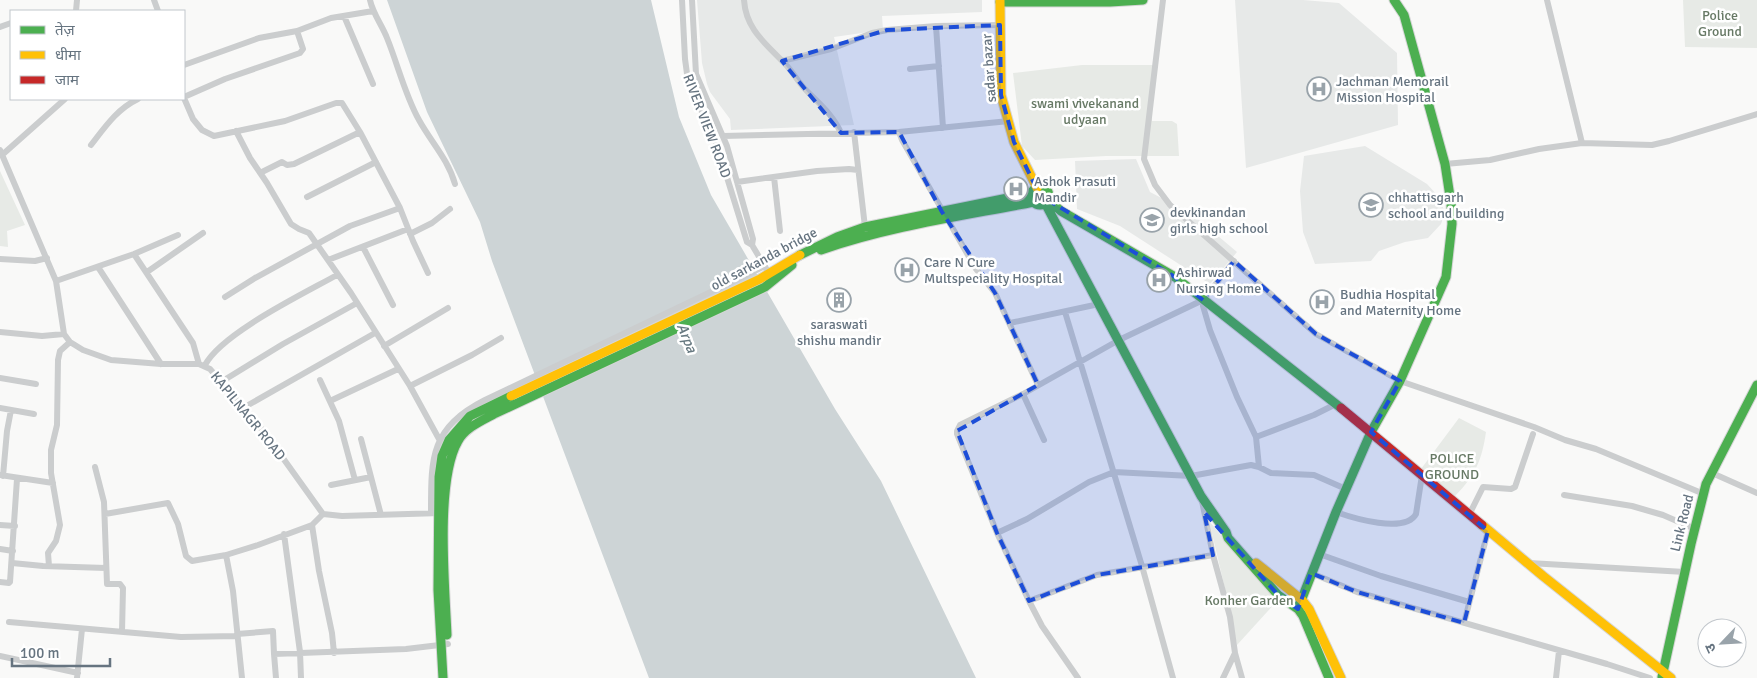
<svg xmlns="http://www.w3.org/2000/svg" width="1757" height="678" font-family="Signika,'Noto Sans Devanagari',sans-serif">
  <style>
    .built { fill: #e7e9e8 }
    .green { fill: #e7eae6 }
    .water { fill: #cdd4d6 }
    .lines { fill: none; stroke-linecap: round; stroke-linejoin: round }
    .fast-casing { stroke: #d6d6d7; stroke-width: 11 }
    .slow-casing { stroke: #d6d6d7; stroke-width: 11 }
    .jam-casing { stroke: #d6d6d7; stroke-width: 11 }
    .street { stroke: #cbcdce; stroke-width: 6 }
    .fast { stroke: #4caf50; stroke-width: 9 }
    .slow { stroke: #ffc107; stroke-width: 9 }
    .jam { stroke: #c62828; stroke-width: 9 }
    .marked { fill: #1d4ed8; fill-opacity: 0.2; stroke: #1d4ed8; stroke-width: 4; stroke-dasharray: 10 6; stroke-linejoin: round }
    .labels { text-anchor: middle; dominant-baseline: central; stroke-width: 5; stroke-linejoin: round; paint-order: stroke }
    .park-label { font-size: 14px; fill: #677965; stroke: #fff }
    .street-label { font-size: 14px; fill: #667480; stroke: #fff }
    .poi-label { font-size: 14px; fill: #667480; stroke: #fff; text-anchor: start }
    .water-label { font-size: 15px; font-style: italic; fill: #677981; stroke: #fff }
  </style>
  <rect width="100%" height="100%" fill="#f9f9f8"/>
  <!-- built -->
  <path class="built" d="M 697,0 L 982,0 L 982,12 L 882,16 L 883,30 L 834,37 L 854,125 L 731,130 L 730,119 L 710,92 L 707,84 L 702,63 Z
    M 1235,0 L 1303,0 L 1339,3 L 1397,53 L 1398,125 L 1246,168 Z
    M 1365,146 L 1427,184 L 1439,197 L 1445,213 L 1441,224 L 1428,238 L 1405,242 L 1379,251 L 1371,261 L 1315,264 L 1303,232 L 1300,191 L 1304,156 Z
    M 1136,159 L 1150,192 L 1192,214 L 1237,252 L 1210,284 L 1120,226 L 1077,209 L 1075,161 Z"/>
  <!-- green -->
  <path class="green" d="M 1683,0 L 1757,0 L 1757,48 L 1685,47 Z
    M 1082,65 L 1153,65 L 1152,121 L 1172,121 L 1177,124 L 1179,156 L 1106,156 L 1035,160 L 1022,146 L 1013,73 Z
    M 0,171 L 25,225 L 7,231 L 8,247 L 0,246 Z
    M 1459,418 L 1486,432 C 1482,460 1475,476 1455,496 L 1421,469 Z
    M 1209,521 L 1277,601 L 1237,645 L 1227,597 Z"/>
  <!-- water -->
  <path class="water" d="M 387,0 L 651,0 L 679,117 L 711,195 L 835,409 L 881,481 L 976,678 L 649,678 L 492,261 L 480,222 L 427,112 Z"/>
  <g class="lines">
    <!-- fast casing -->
    <g class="fast-casing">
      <path id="fast" d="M 1000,2 L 1110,2 L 1143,0
        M1031 196a9 9 0 1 1 18 0a9 9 0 1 1-18 0Z
        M 1048,200 L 1061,211 L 1175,277 L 1341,408
        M 1045,203 L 1201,496 L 1226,532 L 1228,538 L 1278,595 L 1298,609 L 1303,616 L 1329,678
        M 821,250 C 890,226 963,216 1034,202
        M 800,255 L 837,237 L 865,227 L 1032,193
        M 1299,606 L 1336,512 L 1371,432 L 1400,381 L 1446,277 L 1452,224 L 1451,203 L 1445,164 L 1404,15 L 1394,0
        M 447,635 C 445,588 435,481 458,441 C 465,428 481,421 494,414 L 765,287 L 792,265
        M 1662,677 L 1691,544 L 1706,484 L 1757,385
        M 443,678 L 438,590 L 439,477 L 442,456 L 449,440 L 470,416 L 511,396"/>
    </g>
    <!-- slow casing -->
    <g class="slow-casing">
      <path id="slow" d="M 1000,0 L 1001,95 L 1014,142 L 1037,188
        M 511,396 L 760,279 L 800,255
        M 1482,525 L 1543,576 L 1671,678
        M 1256,563 L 1302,600 L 1309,609 L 1341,678"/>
    </g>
    <!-- jam casing -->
    <g class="jam-casing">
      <path id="jam" d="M 1341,408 L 1482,525"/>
    </g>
    <!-- street -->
    <path class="street" d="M 154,0 L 158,11
      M 370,0 C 373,14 382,25 387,38 C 398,65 405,95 419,120 C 431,142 448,159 455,184
      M 682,0 L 685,59 L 688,81 L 717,145 L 747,242 L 752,245 L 767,270
      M 692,0 L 696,74 L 727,146 L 753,239 L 752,245
      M 744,0 C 746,31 768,45 787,66 C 793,73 798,81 804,88 C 817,102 833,114 841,133
      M 1163,0 L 1144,159 L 1155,185 L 1170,205 L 1316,334 L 1400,381 L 1534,427 L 1565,440 L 1596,449 L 1704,494
      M 1547,0 L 1582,143
      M 76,11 L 77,0
      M 344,16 L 373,84
      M 936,26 L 943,128
      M 0,27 L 11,23
      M 782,61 L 831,49 L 872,33 L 887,30 L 936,26 L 1000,25
      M 184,65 L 259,38 L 297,31 L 331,18 L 373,11
      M 910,69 L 939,66
      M 184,97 L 225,79 L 300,53 L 303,49 L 297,31
      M 184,98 L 193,119 L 202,130 L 214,136 L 285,121 L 336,103 L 342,103 L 360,132 L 400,208 L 413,241 L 428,273
      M 236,131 L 250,158 L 267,183 L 291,224 L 299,229 L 309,233 L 351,293 L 410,386 L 439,439
      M 854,132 L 865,227
      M 899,132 L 902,140 L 976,269 L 995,293 L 1038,385
      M 723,136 L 899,132 L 1009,121
      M 91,145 C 105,127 117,109 138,99
      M 0,150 L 56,281 L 64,334 L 70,342 L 83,350 L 111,360 L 161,364 L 199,364 L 210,369 L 265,433 L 323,514 L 342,516 L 441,513
      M 2,155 L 65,99
      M 1445,164 L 1490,160 L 1539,149 L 1582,143 L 1652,145 L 1669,141 L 1757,114
      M 260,173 L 282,162 L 287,165 L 294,164 L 360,132
      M 774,177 L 780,231
      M 737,182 L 817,171 L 849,169 L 858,170
      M 307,197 L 376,162
      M 410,234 L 432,223 L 450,209
      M 363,247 L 393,305
      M 134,254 L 193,343 L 199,364
      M 0,259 L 35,261 L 47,258
      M 328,260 L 408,229
      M 98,267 L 161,364
      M 147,272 L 203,233
      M 56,281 L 134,254 L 178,235
      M 225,297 L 255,278 L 350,226 L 400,208
      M 1203,300 L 1203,306 L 1210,330 L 1237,397 L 1256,437 L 1259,467
      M 1065,312 L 1142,566 L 1173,678
      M 1010,323 L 1099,304
      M 0,332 L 42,336 L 64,334
      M 384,346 L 448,308
      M 205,365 C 222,333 303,294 337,275
      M 0,378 L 36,384
      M 320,380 L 339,421 L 355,480
      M 221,382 L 283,344 L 357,303
      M 410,386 L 472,355 L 501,338
      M 1023,394 L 1044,440
      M 330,401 L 398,369
      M 0,408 L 34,414
      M 243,408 L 375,333
      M 1256,437 L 1314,415 L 1336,404
      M 361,439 L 381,515
      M 95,467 L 104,502 L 107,584 L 120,584 L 123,588 L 122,632
      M 1712,473 L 1757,493
      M 0,475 L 53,483
      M 3,476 L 7,431 L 11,410
      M 331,485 L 371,477
      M 1564,495 L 1632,506 L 1663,515 L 1695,529
      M 1202,501 L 1213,555 L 1230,617 L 1235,653 L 1223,678
      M 1336,512 C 1353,518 1405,534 1416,514 L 1422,475
      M 431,513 C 431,458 430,428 485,400 L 765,266
      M 105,514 L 168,503 L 178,524 L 186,556 L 192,561 L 226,555 L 258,545 L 312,525 L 323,514
      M 1469,515 L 1483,487 L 1511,489 L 1515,487 L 1533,434
      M 0,525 L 15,526
      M 312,525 L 319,571 L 332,633 L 334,653
      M 997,533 L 1027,519 L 1089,482 L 1114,472 L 1191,476 L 1251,465 L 1259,467 L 1271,473 L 1314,475 L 1346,489
      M 284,534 L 300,652 L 301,678
      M 0,549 L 13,551
      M 1319,554 L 1381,576 L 1469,602
      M 226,555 L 233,591 L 242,678
      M 12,563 L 43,566 L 106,568
      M 1529,563 L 1685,572
      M 49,566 L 48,553 L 56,541 L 60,525 L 51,473 L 51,450 L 57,425 L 58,360 L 60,351 L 70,342
      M 1311,573 L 1357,592 L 1607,664 L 1650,678
      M 0,582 L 9,583 L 10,582 L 17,479
      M 1029,601 L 1097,575 L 1213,555
      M 9,622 L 181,637 L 237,636
      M 1464,623 L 1488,531
      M 237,634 L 273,631 L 274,654 L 406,649 L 448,644
      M 1235,653 L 1242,678
      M 274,654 L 276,678
      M 0,656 L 78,673
      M 77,678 L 82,629
      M 1078,678 L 1042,626 L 1029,601 L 997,533 L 957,434 L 957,431 L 960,425 L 1023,394 L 1119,340 L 1203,300 L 1234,261
      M 1556,678 L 1559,651"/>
    <!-- fast -->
    <use href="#fast" class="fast"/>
    <!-- slow -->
    <use href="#slow" class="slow"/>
    <!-- jam -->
    <use href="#jam" class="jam"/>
  </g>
  <!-- marked area -->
  <path class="marked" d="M 1000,25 L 1001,95 L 1014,142 L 1044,204 L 1048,200 L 1175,277 L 1203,300 L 1234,261 L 1316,334 L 1400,381 L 1371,432 L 1488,531 L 1464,623 L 1357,592 L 1311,573 L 1298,609 L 1278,595 L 1204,512 L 1213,555 L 1097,575 L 1029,601 L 997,533 L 957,431 L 1038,385 L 995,293 L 942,212 L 899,132 L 841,133 L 782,61 L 887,30 Z"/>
  <!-- icons -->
  <defs>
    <g id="hospital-ring" transform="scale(1.25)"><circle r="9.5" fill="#fff" stroke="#99a3aa" stroke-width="1.5"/><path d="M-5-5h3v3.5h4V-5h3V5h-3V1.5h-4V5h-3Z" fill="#99a3aa"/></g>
    <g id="school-ring" transform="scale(1.25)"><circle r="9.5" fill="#fff" stroke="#99a3aa" stroke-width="1.5"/><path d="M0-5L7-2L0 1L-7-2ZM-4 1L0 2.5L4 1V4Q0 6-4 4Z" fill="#99a3aa"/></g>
    <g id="building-ring" transform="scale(1.25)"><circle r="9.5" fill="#fff" stroke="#99a3aa" stroke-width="1.5"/><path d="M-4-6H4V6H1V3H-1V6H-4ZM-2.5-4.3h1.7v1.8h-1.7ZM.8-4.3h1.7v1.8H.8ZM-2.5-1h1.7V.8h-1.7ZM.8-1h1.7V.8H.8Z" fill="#99a3aa"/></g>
  </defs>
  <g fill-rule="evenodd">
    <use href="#hospital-ring" x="1319" y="89"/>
    <use href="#hospital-ring" x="1016" y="189"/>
    <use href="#school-ring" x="1371" y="205"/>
    <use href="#school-ring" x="1152" y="220"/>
    <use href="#hospital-ring" x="907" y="270"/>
    <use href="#hospital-ring" x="1159" y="280"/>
    <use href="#building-ring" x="839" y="300"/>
    <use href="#hospital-ring" x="1322" y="302"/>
  </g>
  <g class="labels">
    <!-- park labels -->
    <g class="park-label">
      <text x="1720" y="15">Police<tspan x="1720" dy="16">Ground</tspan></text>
      <text x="1085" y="103">swami vivekanand<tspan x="1085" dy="16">udyaan</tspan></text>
      <text x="1452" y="458">POLICE<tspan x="1452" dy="16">GROUND</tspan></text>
      <text x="1249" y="600">Konher Garden</text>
    </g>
    <!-- street labels -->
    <g class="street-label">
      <text transform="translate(989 68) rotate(-94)">sadar bazar</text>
      <text transform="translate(707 126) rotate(69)">RIVER VIEW ROAD</text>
      <text transform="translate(764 259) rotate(-28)">old sarkanda bridge</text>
      <text transform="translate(248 416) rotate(51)">KAPILNAGR ROAD</text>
      <text transform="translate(1682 523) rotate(-76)">Link Road</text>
    </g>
    <!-- poi labels -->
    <g class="poi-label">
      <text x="1336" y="81">Jachman Memorail<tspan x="1336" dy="16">Mission Hospital</tspan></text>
      <text x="1034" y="181">Ashok Prasuti<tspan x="1034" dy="16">Mandir</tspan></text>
      <text x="1388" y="197">chhattisgarh<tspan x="1388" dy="16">school and building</tspan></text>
      <text x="1170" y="212">devkinandan<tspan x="1170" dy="16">girls high school</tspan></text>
      <text x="924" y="262">Care N Cure<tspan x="924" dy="16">Multspeciality Hospital</tspan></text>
      <text x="1176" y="272">Ashirwad<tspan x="1176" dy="16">Nursing Home</tspan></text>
      <text x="1340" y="294">Budhia Hospital<tspan x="1340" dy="16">and Maternity Home</tspan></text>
      <text x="839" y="324" text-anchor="middle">saraswati<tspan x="839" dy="16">shishu mandir</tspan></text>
    </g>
    <!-- water labels -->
    <g class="water-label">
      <text transform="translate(687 338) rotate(68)">Arpa</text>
    </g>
  </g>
  <!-- legend -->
  <rect x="10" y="10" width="175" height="90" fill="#ffffff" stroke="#c2c7cc"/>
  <rect x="20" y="26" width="25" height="8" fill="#4caf50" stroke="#c2c7cc"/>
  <text x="55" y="35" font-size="15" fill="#667480">तेज़</text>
  <rect x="20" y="51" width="25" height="8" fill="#ffc107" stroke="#c2c7cc"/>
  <text x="55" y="60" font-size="15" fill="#667480">धीमा</text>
  <rect x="20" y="76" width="25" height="8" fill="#c62828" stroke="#c2c7cc"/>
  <text x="55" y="85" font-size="15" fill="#667480">जाम</text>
  <!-- north arrow -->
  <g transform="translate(1722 643) rotate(245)"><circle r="24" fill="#ffffff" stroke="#c2c7cc"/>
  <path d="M0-4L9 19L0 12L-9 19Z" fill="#99a3aa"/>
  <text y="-8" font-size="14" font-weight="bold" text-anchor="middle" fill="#667480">उ</text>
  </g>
  <!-- scale -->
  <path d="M12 658v8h98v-8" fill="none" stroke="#667480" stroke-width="2.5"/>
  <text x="20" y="658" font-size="15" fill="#667480" stroke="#ffffff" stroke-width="4" paint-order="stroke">100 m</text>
</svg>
